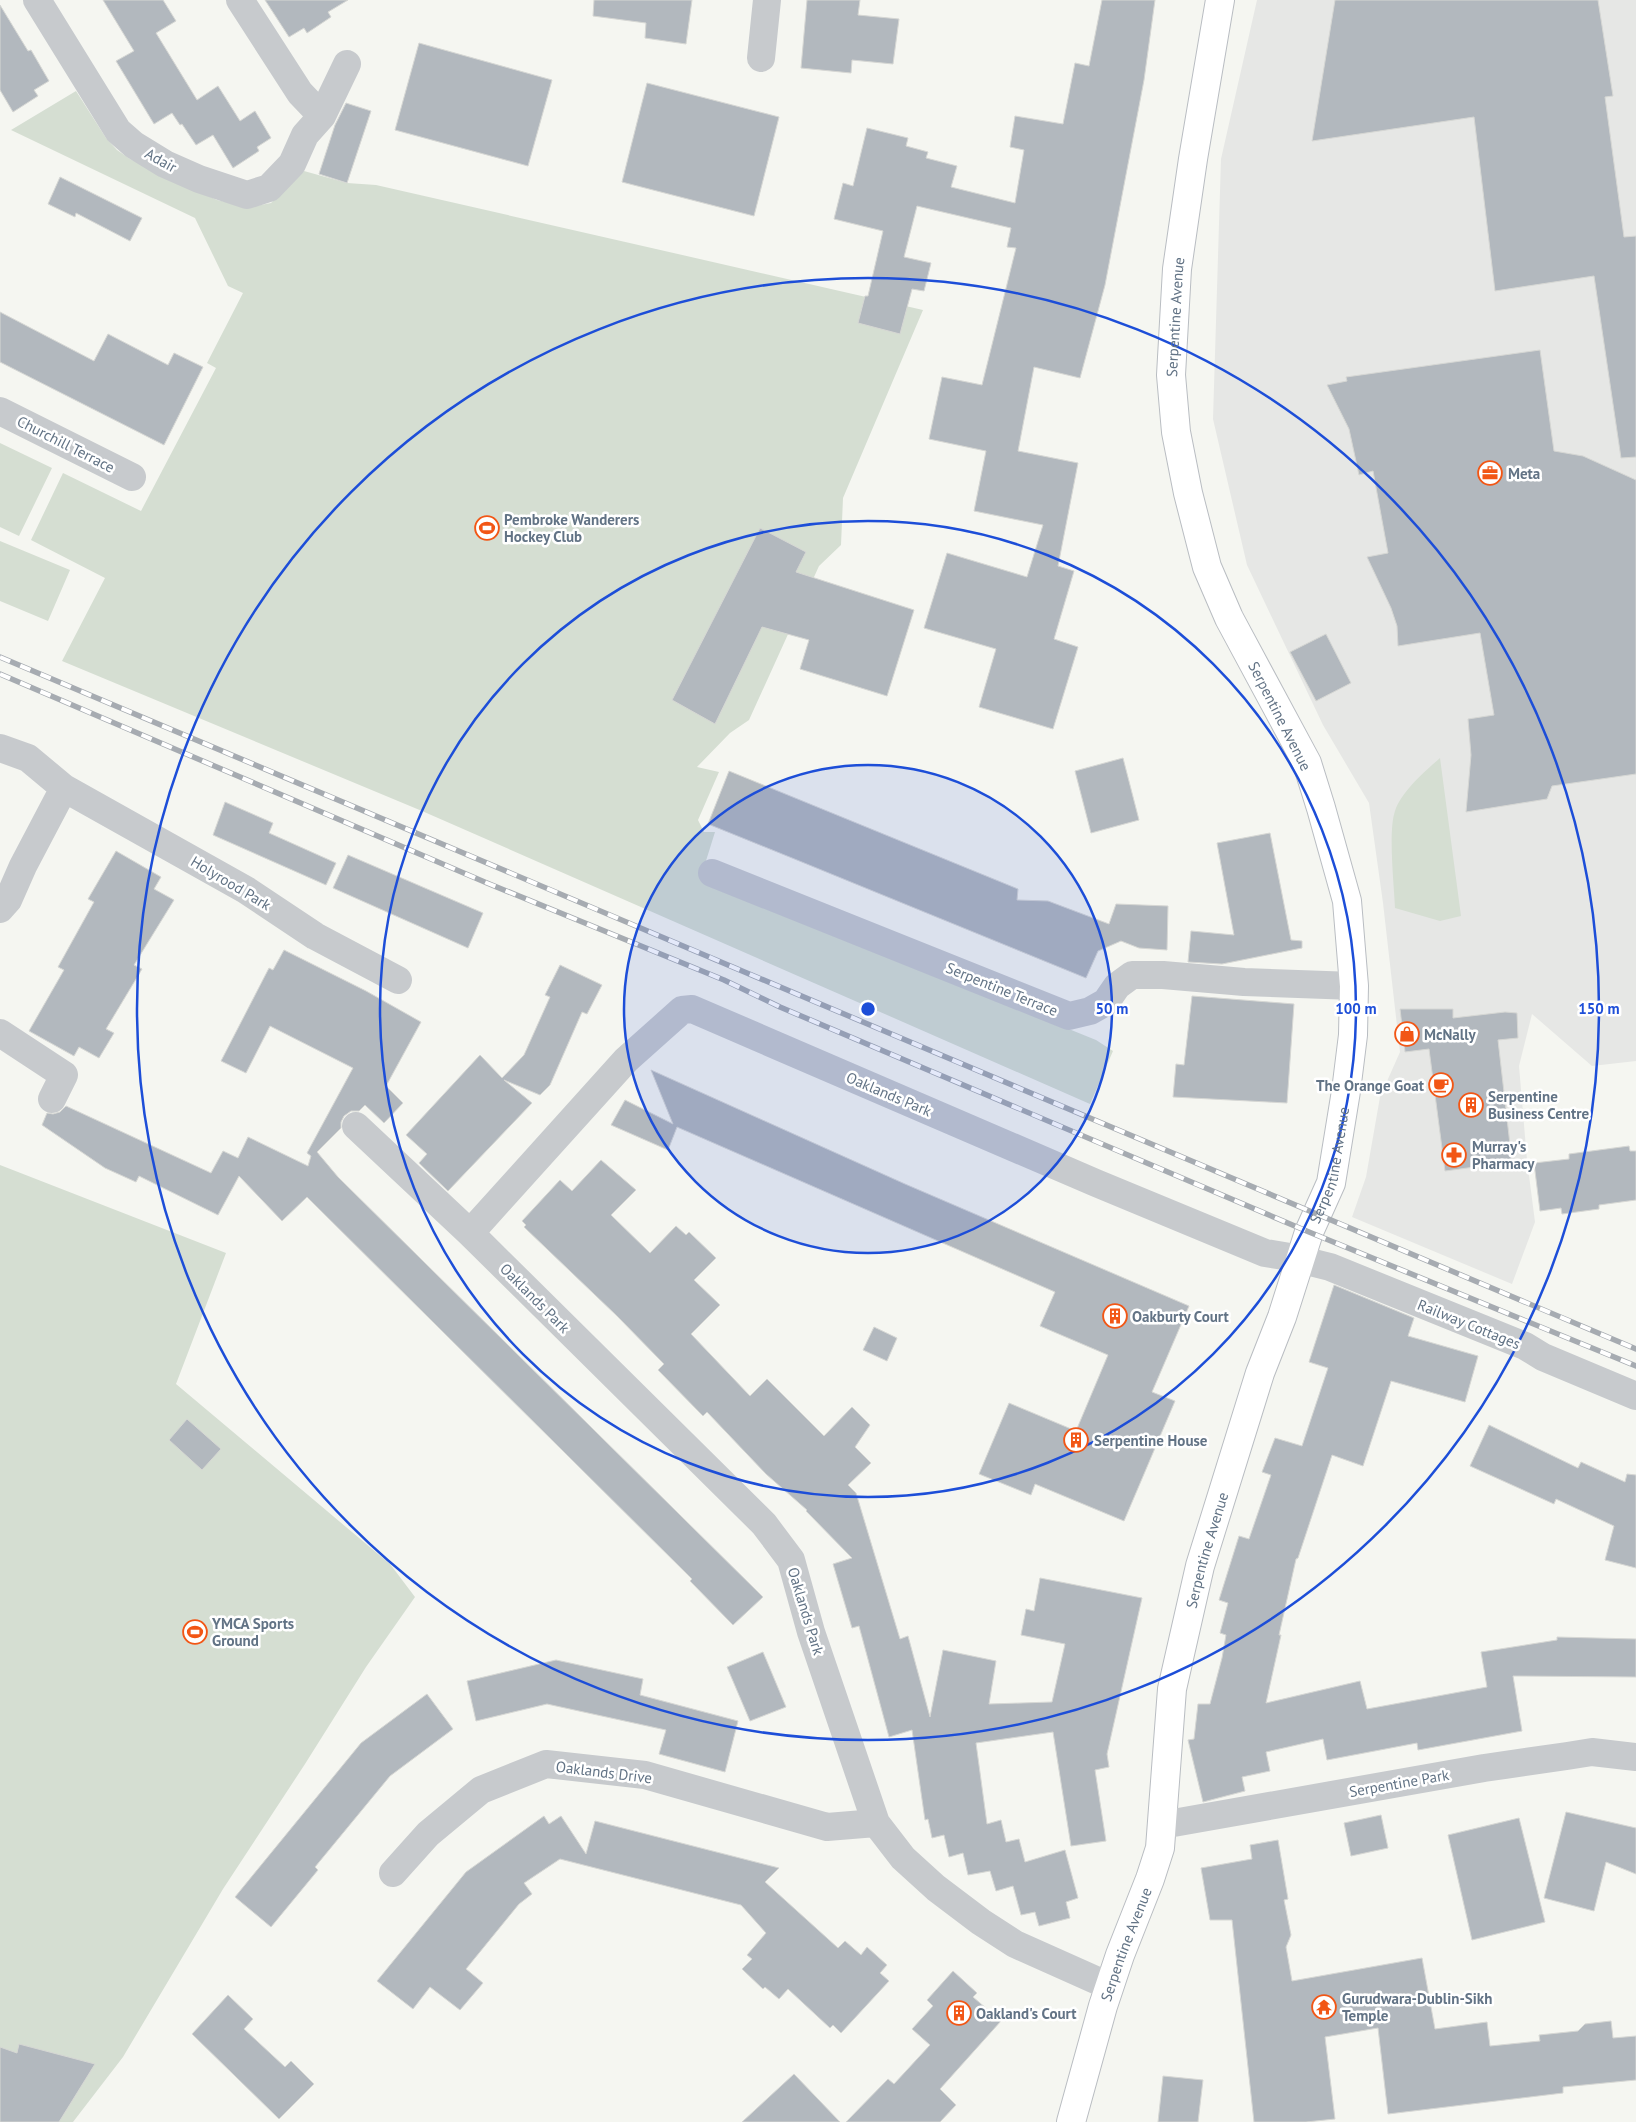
<svg xmlns="http://www.w3.org/2000/svg" width="1636" height="2122" font-family="'PT Sans',sans-serif">
  <style>
    .built { fill: #e6e7e5 }
    .green { fill: #d5ded2 }
    .building { fill: #b2b8be; stroke: #d6d7d4 }
    .lines { fill: none; stroke-linecap: round; stroke-linejoin: round }
    .secondary-casing { stroke: #b9bdc2; stroke-width: 30 }
    .street { stroke: #c7cacd; stroke-width: 28 }
    .secondary { stroke: #fff; stroke-width: 28 }
    .rail-casing { stroke: #a6abb1; stroke-width: 5.5 }
    .rail { stroke: #fff; stroke-width: 4; stroke-dasharray: 11; stroke-linecap: butt }
    .ring { fill: none; stroke: #1d4ed8; stroke-width: 2.5 }
    .labels { text-anchor: middle; dominant-baseline: central; stroke-width: 5; stroke-linejoin: round; paint-order: stroke }
    .street-label { font-size: 15px; fill: #627385; stroke: #fff }
    .poi-label { font-size: 15px; font-weight: bold; fill: #627385; stroke: #fff; text-anchor: start }
    .centre { fill: #1d4ed8; stroke: #fff; stroke-width: 2.5 }
    .ring-label { font-size: 15px; text-anchor: middle; font-weight: bold; fill: #1d4ed8; stroke: #fff; stroke-width: 5; stroke-linejoin: round; paint-order: stroke }
  </style>
  <rect width="100%" height="100%" fill="#f5f6f1"/>
  <!-- built -->
  <path class="built" d="M 1257,0 L 1636,0 L 1636,1061 L 1592,1066 L 1532,1014 L 1519,1066 L 1527,1160 L 1535,1222 L 1512,1284 L 1352,1217 L 1366,1177 L 1380,1097 L 1400,1052 L 1383,903 L 1369,803 L 1323,725 L 1247,565 L 1213,419 L 1221,159 Z"/>
  <!-- green -->
  <path class="green" d="M 76,91 L 106,138 L 117,150 L 130,159 L 217,200 L 250,207 L 271,203 L 304,171 L 347,183 L 376,185 L 923,310 L 843,498 L 841,545 L 819,566 L 749,720 L 730,733 L 697,767 L 719,772 L 698,820 L 704,832 L 715,832 L 700,880 L 1096,1040 L 1113,1051 L 1090,1104 L 422,811 L 62,661 L 105,578 L 31,540 L 63,473 L 141,511 L 216,368 L 207,363 L 243,293 L 228,286 L 195,218 L 11,130 Z
    M 0,443 L 52,468 L 19,536 L 0,527 Z
    M 0,541 L 70,570 L 48,621 L 0,601 Z
    M 1440,758 L 1461,916 L 1440,921 L 1395,908 C 1394,884 1388,831 1395,811 C 1401,792 1425,771 1440,758 Z
    M 0,1165 L 226,1253 L 176,1384 L 390,1564 L 415,1597 L 366,1667 L 305,1764 L 223,1889 L 123,2057 L 73,2122 L 0,2122 Z"/>
  <!-- building -->
  <path class="building" d="M 103,0 L 163,0 L 176,21 L 156,33 L 197,100 L 218,86 L 240,121 L 255,111 L 271,138 L 257,147 L 259,151 L 233,168 L 213,135 L 196,145 L 182,124 L 180,125 L 172,113 L 154,124 L 116,61 L 134,51 Z
    M 265,0 L 348,0 L 328,12 L 331,17 L 307,33 L 304,28 L 289,37 Z
    M 594,0 L 692,0 L 686,44 L 645,38 L 646,23 L 593,16 Z
    M 807,0 L 860,0 L 858,15 L 899,19 L 893,64 L 852,60 L 851,73 L 801,68 Z
    M 1102,0 L 1155,0 L 1144,80 L 1105,285 L 1080,378 L 1034,367 L 1018,451 L 1078,463 L 1058,566 L 1074,571 L 1054,639 L 1078,647 L 1053,729 L 979,707 L 996,649 L 924,628 L 947,553 L 1027,577 L 1043,525 L 974,511 L 986,451 L 929,439 L 942,377 L 982,385 L 1016,248 L 1007,247 L 1011,228 L 917,206 L 904,257 L 931,263 L 924,291 L 912,289 L 900,334 L 858,323 L 865,296 L 868,296 L 883,231 L 834,219 L 843,183 L 853,186 L 867,128 L 908,138 L 906,146 L 928,152 L 926,158 L 957,166 L 951,187 L 1015,203 L 1024,150 L 1010,147 L 1015,116 L 1063,124 L 1075,63 L 1089,66 Z
    M 1335,0 L 1598,0 L 1613,96 L 1605,97 L 1624,237 L 1636,236 L 1636,457 L 1621,458 L 1594,276 L 1495,291 L 1474,117 L 1312,141 Z
    M 0,5 L 28,51 L 31,50 L 49,81 L 34,90 L 38,96 L 13,112 L 0,90 Z
    M 419,43 L 552,80 L 528,166 L 395,130 Z
    M 647,83 L 779,117 L 754,216 L 622,182 Z
    M 346,103 L 371,111 L 347,183 L 319,174 L 335,125 Z
    M 60,177 L 142,218 L 130,241 L 76,213 L 75,217 L 48,204 Z
    M 0,312 L 94,361 L 108,334 L 168,365 L 174,353 L 203,367 L 164,445 L 0,362 Z
    M 1540,350 L 1554,451 L 1583,456 L 1636,480 L 1636,774 L 1552,786 L 1547,799 L 1466,812 L 1471,755 L 1468,719 L 1494,715 L 1480,633 L 1398,646 L 1397,626 L 1391,608 L 1367,557 L 1388,553 L 1373,471 L 1359,475 L 1349,429 L 1327,385 L 1347,381 L 1346,377 Z
    M 760,528 L 806,552 L 796,572 L 914,610 L 887,696 L 800,669 L 809,640 L 762,627 L 715,724 L 672,700 Z
    M 1326,634 L 1351,683 L 1316,701 L 1290,652 Z
    M 1123,758 L 1139,820 L 1091,833 L 1075,771 Z
    M 729,771 L 1018,889 L 1017,900 L 1048,901 L 1109,924 L 1116,904 L 1168,906 L 1167,950 L 1139,948 L 1121,941 L 1098,951 L 1086,978 L 797,860 L 708,824 Z
    M 225,802 L 273,823 L 269,833 L 336,863 L 326,885 L 213,835 Z
    M 1270,833 L 1291,940 L 1302,941 L 1302,948 L 1222,964 L 1188,962 L 1191,931 L 1234,935 L 1217,843 Z
    M 116,851 L 161,877 L 154,889 L 174,900 L 134,965 L 142,969 L 106,1029 L 114,1033 L 99,1058 L 79,1047 L 74,1056 L 29,1031 L 64,970 L 58,967 L 94,902 L 88,899 Z
    M 348,855 L 483,913 L 468,948 L 333,888 Z
    M 284,950 L 366,991 L 421,1022 L 386,1086 L 403,1103 L 384,1123 L 365,1105 L 359,1111 L 351,1111 L 344,1116 L 341,1122 L 341,1128 L 317,1152 L 338,1177 L 763,1597 L 733,1625 L 690,1581 L 692,1579 L 307,1197 L 282,1221 L 239,1176 L 218,1215 L 139,1176 L 136,1182 L 105,1168 L 42,1125 L 47,1113 L 53,1114 L 60,1112 L 66,1106 L 211,1173 L 223,1151 L 238,1158 L 248,1137 L 308,1166 L 311,1156 L 307,1153 L 353,1068 L 270,1026 L 246,1073 L 221,1061 L 269,968 L 273,970 Z
    M 560,965 L 602,985 L 587,1014 L 582,1012 L 550,1085 L 540,1095 L 504,1080 L 532,1103 L 448,1191 L 419,1163 L 427,1154 L 406,1135 L 480,1055 L 502,1078 L 524,1055 L 550,997 L 545,995 Z
    M 1192,996 L 1294,1004 L 1287,1103 L 1173,1097 L 1176,1064 L 1184,1065 Z
    M 1400,1009 L 1453,1009 L 1453,1018 L 1505,1012 L 1517,1013 L 1518,1038 L 1498,1040 L 1512,1162 L 1445,1171 L 1429,1049 L 1405,1052 Z
    M 651,1070 L 905,1184 L 1189,1306 L 1152,1392 L 1175,1401 L 1124,1521 L 1035,1484 L 1031,1495 L 979,1474 L 1009,1403 L 1076,1431 L 1108,1355 L 1040,1326 L 1055,1292 L 677,1127 L 668,1150 L 611,1125 L 625,1100 L 673,1124 Z
    M 1629,1146 L 1630,1151 L 1636,1151 L 1636,1200 L 1599,1205 L 1599,1209 L 1562,1214 L 1561,1208 L 1540,1211 L 1534,1163 L 1569,1159 L 1569,1154 Z
    M 601,1160 L 636,1190 L 611,1215 L 650,1253 L 676,1226 L 686,1235 L 689,1232 L 716,1258 L 694,1280 L 720,1305 L 691,1334 L 750,1396 L 767,1379 L 824,1436 L 852,1407 L 870,1425 L 855,1447 L 871,1463 L 848,1485 L 856,1493 L 900,1639 L 908,1636 L 930,1717 L 943,1650 L 996,1661 L 989,1704 L 1052,1702 L 1065,1644 L 1021,1635 L 1026,1609 L 1034,1611 L 1040,1578 L 1142,1598 L 1107,1754 L 1109,1767 L 1095,1770 L 1106,1841 L 1071,1846 L 1053,1732 L 976,1743 L 987,1824 L 1001,1820 L 1006,1842 L 1019,1839 L 1025,1862 L 1065,1850 L 1078,1898 L 1066,1902 L 1070,1918 L 1039,1926 L 1035,1912 L 1021,1915 L 1013,1886 L 996,1891 L 990,1871 L 968,1875 L 963,1853 L 949,1857 L 944,1835 L 932,1838 L 928,1819 L 925,1820 L 912,1730 L 889,1737 L 859,1626 L 852,1628 L 833,1564 L 852,1558 L 806,1511 L 807,1510 L 766,1474 L 707,1412 L 703,1416 L 658,1370 L 664,1364 L 617,1316 L 524,1227 L 526,1225 L 522,1221 L 560,1180 L 572,1191 Z
    M 1334,1285 L 1414,1318 L 1408,1336 L 1478,1356 L 1465,1402 L 1391,1381 L 1363,1466 L 1332,1455 L 1298,1558 L 1296,1559 L 1279,1635 L 1281,1635 L 1266,1703 L 1360,1681 L 1367,1709 L 1487,1687 L 1481,1652 L 1557,1640 L 1557,1637 L 1636,1639 L 1636,1677 L 1513,1676 L 1522,1731 L 1418,1750 L 1417,1743 L 1327,1760 L 1323,1739 L 1266,1752 L 1270,1771 L 1242,1777 L 1245,1791 L 1203,1802 L 1188,1740 L 1194,1739 L 1198,1704 L 1210,1704 L 1222,1658 L 1226,1635 L 1220,1633 L 1228,1603 L 1219,1600 L 1239,1536 L 1249,1539 L 1271,1475 L 1262,1472 L 1275,1438 L 1302,1446 L 1328,1368 L 1309,1362 Z
    M 874,1327 L 897,1338 L 887,1361 L 863,1350 Z
    M 187,1419 L 221,1449 L 202,1470 L 169,1440 Z
    M 1489,1425 L 1578,1468 L 1581,1462 L 1625,1482 L 1627,1474 L 1636,1475 L 1636,1568 L 1605,1560 L 1614,1526 L 1556,1499 L 1554,1504 L 1470,1466 Z
    M 763,1652 L 786,1707 L 750,1721 L 727,1667 Z
    M 556,1660 L 643,1679 L 640,1695 L 738,1721 L 725,1772 L 659,1754 L 666,1730 L 547,1704 L 476,1721 L 467,1681 Z
    M 427,1694 L 453,1729 L 390,1776 L 315,1867 L 318,1870 L 271,1927 L 235,1897 L 361,1743 Z
    M 1566,1812 L 1636,1828 L 1636,1874 L 1606,1862 L 1594,1911 L 1544,1898 Z
    M 1381,1815 L 1388,1848 L 1351,1856 L 1344,1823 Z
    M 544,1816 L 549,1824 L 561,1816 L 586,1854 L 595,1821 L 779,1868 L 765,1882 L 838,1948 L 845,1941 L 861,1955 L 867,1947 L 887,1965 L 880,1973 L 889,1981 L 841,2033 L 833,2025 L 830,2028 L 788,1989 L 779,1999 L 765,1987 L 763,1989 L 742,1969 L 752,1959 L 747,1955 L 766,1933 L 741,1905 L 560,1859 L 524,1883 L 532,1894 L 519,1904 L 466,1969 L 483,1983 L 460,2010 L 430,1987 L 413,2009 L 377,1981 L 466,1872 Z
    M 1519,1818 L 1545,1922 L 1472,1940 L 1448,1835 Z
    M 1278,1840 L 1288,1899 L 1284,1900 L 1291,1935 L 1286,1947 L 1292,1981 L 1422,1958 L 1435,2029 L 1487,2022 L 1490,2046 L 1540,2041 L 1539,2035 L 1578,2031 L 1585,2024 L 1611,2021 L 1613,2038 L 1636,2036 L 1636,2080 L 1563,2087 L 1563,2093 L 1388,2114 L 1378,2028 L 1325,2037 L 1335,2119 L 1306,2122 L 1254,2122 L 1232,1920 L 1210,1920 L 1201,1868 L 1252,1859 L 1250,1845 Z
    M 953,1971 L 977,1993 L 973,1997 L 1001,2021 L 940,2089 L 956,2105 L 940,2122 L 846,2122 L 888,2079 L 894,2084 L 930,2045 L 912,2029 L 933,2006 L 927,2000 Z
    M 228,1995 L 253,2019 L 244,2029 L 285,2067 L 291,2061 L 314,2084 L 279,2119 L 192,2034 Z
    M 19,2044 L 95,2064 L 59,2122 L 0,2122 L 0,2047 L 17,2053 Z
    M 794,2074 L 840,2122 L 742,2122 Z
    M 1163,2076 L 1203,2080 L 1198,2122 L 1158,2122 Z"/>
  <g class="lines">
    <!-- secondary casing -->
    <g class="secondary-casing">
      <g id="secondary">
        <path id="s1" d="M 1071,2122 L 1103,2006 L 1120,1955 L 1150,1879 L 1160,1848 L 1172,1689 L 1200,1566 L 1260,1373 L 1282,1317 L 1309,1232 L 1331,1183 L 1346,1091 L 1353,1035 L 1354,986 L 1347,901 L 1321,808 L 1307,763 L 1229,618 L 1207,567 L 1188,493 L 1176,432 L 1171,375 L 1177,269 L 1193,159 L 1220,0"/>
      </g>
    </g>
    <!-- street -->
    <path class="street" d="M 37,0 L 118,131 L 134,145 L 165,164 L 199,179 L 247,195 L 269,188 L 292,164 L 305,135 L 322,116 L 347,64
      M 240,0 L 300,93 L 322,116
      M 761,58 L 767,0
      M 0,411 L 132,477
      M 0,748 L 28,758 L 64,788 L 246,890 L 315,936 L 398,980
      M 712,873 L 1069,1016 L 1090,1011 L 1106,1002 L 1117,986 L 1132,975 L 1163,975 L 1244,982 L 1354,986
      M 0,909 L 8,900 L 23,866 L 64,788
      M 0,1033 L 64,1075 L 52,1099
      M 356,1126 L 470,1233 L 764,1524 L 791,1560 L 811,1632 L 876,1823 L 903,1858 L 936,1888 L 981,1922 L 1015,1944 L 1109,1986
      M 470,1233 L 626,1060 L 682,1010 L 692,1009 L 1096,1183 L 1265,1253 L 1290,1257 L 1330,1267 L 1525,1346 L 1543,1357 L 1636,1396
      M 1162,1825 L 1484,1768 L 1567,1756 L 1592,1752 L 1636,1757
      M 393,1873 L 428,1834 L 481,1790 L 546,1764 L 645,1775 L 827,1827 L 876,1823"/>
    <!-- secondary -->
    <use href="#secondary" class="secondary"/>
    <!-- rail casing -->
    <g class="rail-casing">
      <path id="rail" d="M 0,657 L 1636,1349
        M 0,674 L 487,883 L 724,980 L 780,1007 L 1309,1232 L 1636,1366"/>
    </g>
    <!-- rail -->
    <use href="#rail" class="rail"/>
  </g>
  <!-- distance rings -->
  <circle cx="868" cy="1009" r="244" fill="#1d4ed8" fill-opacity=".12"/>
  <g class="ring">
    <circle cx="868" cy="1009" r="244"/>
    <circle cx="868" cy="1009" r="488"/>
    <circle cx="868" cy="1009" r="731"/>
  </g>
  <!-- icons -->
  <defs>
    <g id="office-ring" transform="scale(1.25)"><circle r="9.5" fill="#fff" stroke="#f25615" stroke-width="1.5"/><path d="M-6-3h4V-5.5h4V-3h4V5H-6ZM-1-4.5V-3h2v-1.5ZM-6 0V1H6V0Z" fill="#f25615"/></g>
    <g id="stadium-ring" transform="scale(1.25)"><circle r="9.5" fill="#fff" stroke="#f25615" stroke-width="1.5"/><path d="M0-5a6.5 5 0 1 0 0 10a6.5 5 0 1 0 0-10ZM-3.5-1.8h7v3.6h-7Z" fill="#f25615"/></g>
    <g id="shop-ring" transform="scale(1.25)"><circle r="9.5" fill="#fff" stroke="#f25615" stroke-width="1.5"/><path d="M-5-2.5h2.3a2.7 3.5 0 0 1 5.4 0H5L5.5 6h-11ZM-1.5-2.5h3a1.5 2.3 0 0 0-3 0Z" fill="#f25615"/></g>
    <g id="cafe-ring" transform="scale(1.25)"><circle r="9.5" fill="#fff" stroke="#f25615" stroke-width="1.5"/><path d="M-5.5-4.5H6V0H3Q3 3.5 0 3.5H-2.5Q-5.5 3.5-5.5 0ZM3-3.2v2h1.7v-2ZM-6 4.5H4V6H-6Z" fill="#f25615"/></g>
    <g id="building-ring" transform="scale(1.25)"><circle r="9.5" fill="#fff" stroke="#f25615" stroke-width="1.5"/><path d="M-4-6H4V6H1V3H-1V6H-4ZM-2.5-4.3h1.7v1.8h-1.7ZM.8-4.3h1.7v1.8H.8ZM-2.5-1h1.7V.8h-1.7ZM.8-1h1.7V.8H.8Z" fill="#f25615"/></g>
    <g id="pharmacy-ring" transform="scale(1.25)"><circle r="9.5" fill="#fff" stroke="#f25615" stroke-width="1.5"/><path d="M-2-6h4v4h4v4h-4v4h-4v-4h-4v-4h4Z" fill="#f25615"/></g>
    <g id="temple-ring" transform="scale(1.25)"><circle r="9.5" fill="#fff" stroke="#f25615" stroke-width="1.5"/><path d="M0-6L5-2H3V0L6.5 2.5H4V6H1.5V3h-3V6H-4V2.5H-6.5L-3 0V-2H-5Z" fill="#f25615"/></g>
  </defs>
  <g fill-rule="evenodd">
    <use href="#office-ring" x="1490" y="473"/>
    <use href="#stadium-ring" x="487" y="528"/>
    <use href="#shop-ring" x="1407" y="1034"/>
    <use href="#cafe-ring" x="1441" y="1085"/>
    <use href="#building-ring" x="1471" y="1105"/>
    <use href="#pharmacy-ring" x="1454" y="1155"/>
    <use href="#building-ring" x="1115" y="1316"/>
    <use href="#building-ring" x="1076" y="1440"/>
    <use href="#stadium-ring" x="195" y="1632"/>
    <use href="#temple-ring" x="1324" y="2007"/>
    <use href="#building-ring" x="959" y="2013"/>
  </g>
  <g class="labels">
    <!-- street labels -->
    <g class="street-label">
      <text transform="translate(161 160) rotate(29)">Adair</text>
      <text stroke="none"><textPath href="#s1" startOffset="1881">Serpentine Avenue</textPath></text>
      <text transform="translate(66 444) rotate(27)">Churchill Terrace</text>
      <text transform="translate(1280 716) rotate(63)">Serpentine Avenue</text>
      <text transform="translate(231 883) rotate(31)">Holyrood Park</text>
      <text transform="translate(1002 989) rotate(22)">Serpentine Terrace</text>
      <text transform="translate(889 1094) rotate(23)">Oaklands Park</text>
      <text stroke="none"><textPath href="#s1" startOffset="996">Serpentine Avenue</textPath></text>
      <text transform="translate(535 1298) rotate(45)">Oaklands Park</text>
      <text transform="translate(1469 1324) rotate(22)">Railway Cottages</text>
      <text stroke="none"><textPath href="#s1" startOffset="591">Serpentine Avenue</textPath></text>
      <text transform="translate(806 1611) rotate(73)">Oaklands Park</text>
      <text transform="translate(604 1772) rotate(7)">Oaklands Drive</text>
      <text transform="translate(1399 1783) rotate(-10)">Serpentine Park</text>
      <text stroke="none"><textPath href="#s1" startOffset="186">Serpentine Avenue</textPath></text>
    </g>
    <!-- poi labels -->
    <g class="poi-label">
      <text x="1508" y="473">Meta</text>
      <text x="504" y="519">Pembroke Wanderers<tspan x="504" dy="17">Hockey Club</tspan></text>
      <text x="1424" y="1034">McNally</text>
      <text x="1424" y="1085" text-anchor="end">The Orange Goat</text>
      <text x="1488" y="1096">Serpentine<tspan x="1488" dy="17">Business Centre</tspan></text>
      <text x="1472" y="1146">Murray's<tspan x="1472" dy="17">Pharmacy</tspan></text>
      <text x="1132" y="1316">Oakburty Court</text>
      <text x="1094" y="1440">Serpentine House</text>
      <text x="212" y="1623">YMCA Sports<tspan x="212" dy="17">Ground</tspan></text>
      <text x="1342" y="1998">Gurudwara-Dublin-Sikh<tspan x="1342" dy="17">Temple</tspan></text>
      <text x="976" y="2013">Oakland's Court</text>
    </g>
  </g>
  <circle cx="868" cy="1009" r="8" class="centre"/>
  <g class="ring-label">
    <text x="1112" y="1014">50 m</text>
    <text x="1356" y="1014">100 m</text>
    <text x="1599" y="1014">150 m</text>
  </g>
</svg>
